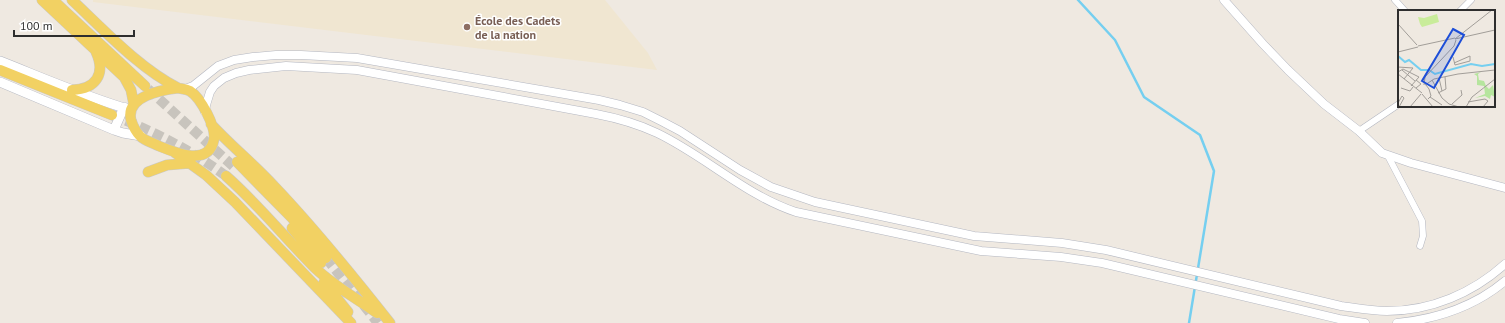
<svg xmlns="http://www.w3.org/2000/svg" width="1505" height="323" font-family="'PT Sans',sans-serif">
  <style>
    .education { fill: #f0e6d1 }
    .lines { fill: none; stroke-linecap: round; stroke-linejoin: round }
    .stream { stroke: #75cff0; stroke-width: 2.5 }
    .primary-tunnel { stroke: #c8c4bd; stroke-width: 10; stroke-dasharray: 10 5; stroke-linecap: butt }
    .minor-casing { stroke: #b4b7c1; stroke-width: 7 }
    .tertiary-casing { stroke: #b4b7c1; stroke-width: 9 }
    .secondary-casing { stroke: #b4b7c1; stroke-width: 10 }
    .primary-casing { stroke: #c9c9c9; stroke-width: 11 }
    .minor { stroke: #fff; stroke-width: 6 }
    .tertiary { stroke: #fff; stroke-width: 8 }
    .secondary { stroke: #fff; stroke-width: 9 }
    .primary { stroke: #f2d163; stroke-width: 10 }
    .education-dot { fill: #8d6e63; stroke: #fff; stroke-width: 1.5 }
    .labels { text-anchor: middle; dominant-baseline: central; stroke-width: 3; stroke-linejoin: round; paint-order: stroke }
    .education-label { font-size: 12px; font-weight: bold; fill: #785e54; stroke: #fff; text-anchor: start }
    .inset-river { fill: none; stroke: #75cff0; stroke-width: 2 }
    .inset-road { fill: none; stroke: #a29e99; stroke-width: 1 }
    .view { fill: #1d4ed8; fill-opacity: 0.15; stroke: #1d4ed8; stroke-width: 2 }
    .inset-edge { fill: none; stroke: #2e2e2e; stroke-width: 2 }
  </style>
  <rect width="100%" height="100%" fill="#efe9e1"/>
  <!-- education -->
  <path class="education" d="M 93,0 L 605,0 L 648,53 L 657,70 L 93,2 Z"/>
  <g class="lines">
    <!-- stream -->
    <path class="stream" d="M 1078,0 L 1115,40 L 1144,97 L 1200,135 L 1214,171 L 1189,323"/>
    <!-- primary-tunnel -->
    <path class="primary-tunnel" d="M 148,89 L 234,167
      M 112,115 C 153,131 191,150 226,176
      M 326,258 L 378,323"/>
    <!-- minor casing -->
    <g class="minor-casing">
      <path id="minor" d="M 1395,0 L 1405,11
        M 1460,11 L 1471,0
        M 1359,131 L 1399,104
        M 1388,156 L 1422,221 L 1423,236 L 1420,246"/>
    </g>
    <!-- tertiary casing -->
    <g class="tertiary-casing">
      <path id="tertiary" d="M 1224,0 L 1263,44 L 1288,70 L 1324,104 L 1359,131 L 1382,153 L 1411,163 L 1505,188
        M 185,89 L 193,86 L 218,66 L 234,60 L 253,57 L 276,55 L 301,55 L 357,58 L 599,100 L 620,105 L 643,112 L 663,122 L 680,131 L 740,170 L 771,187 L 815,202 L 974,236 L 1062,243 L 1106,250 L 1341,306 C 1356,308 1371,311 1387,311 C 1431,311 1473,293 1505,264
        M 205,112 L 206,105 L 210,92 L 214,86 L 224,78 L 236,73 L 249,70 L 286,66 L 357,70 L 596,114 C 617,118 638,124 657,133 C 705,156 745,195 796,212 L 981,251 L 1061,257 L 1102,263 L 1339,319 L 1365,323
        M 1397,323 C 1437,319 1474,307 1505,281"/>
    </g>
    <!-- secondary casing -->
    <g class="secondary-casing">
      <path id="secondary" d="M 0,61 C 43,78 86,97 131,110
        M 0,82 L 114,130 L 123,133 L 141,136
        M 114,130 L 124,107"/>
    </g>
    <!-- primary casing -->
    <g class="primary-casing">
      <path id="primary" d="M 42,0 L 124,77 L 131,90 L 134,105
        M 53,0 L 145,86
        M 72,0 C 104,30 139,68 178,88
        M 0,70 L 112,115
        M 178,88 C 182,89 186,89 190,91 C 201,98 216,127 214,139 C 209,167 176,153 159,146 C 153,143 145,141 140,136 C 136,132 133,126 131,120 C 125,96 162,90 178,88 Z
        M 72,90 C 96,89 106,74 96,52
        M 211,124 C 231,146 254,164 274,186 C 315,229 353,276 390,323
        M 174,152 L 206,175 L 235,202 L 351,323
        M 237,162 L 292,218 L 326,258
        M 148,172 L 167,165 L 191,163
        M 226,176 C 258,204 285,238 315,268 C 334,286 356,298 377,313
        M 292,228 L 321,263
        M 324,282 L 348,312"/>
    </g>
    <!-- minor -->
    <use href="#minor" class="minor"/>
    <!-- tertiary -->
    <use href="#tertiary" class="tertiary"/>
    <!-- secondary -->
    <use href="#secondary" class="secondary"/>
    <!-- primary -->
    <use href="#primary" class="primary"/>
  </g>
  <!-- markers -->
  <circle class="education-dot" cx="467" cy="27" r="4"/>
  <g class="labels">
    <!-- education labels -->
    <g class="education-label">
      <text x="475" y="20">École des Cadets<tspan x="475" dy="14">de la nation</tspan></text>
    </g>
  </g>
  <!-- overview -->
  <g transform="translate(1398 10)">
    <rect width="97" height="97" fill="#efe9e1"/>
    <path d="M 83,62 L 80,64 L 81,70 L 86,71 L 88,76 L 91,79 L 95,75 L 97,87 L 93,85 L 92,89 L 87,86 L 77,88 L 87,84 L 86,76 L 79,75 L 79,66 L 76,64 Z" fill="#b6e59e"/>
    <path d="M 39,4 L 41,12 L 24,17 L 22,14 L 20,7 L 26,8 Z" fill="#c9ec9a"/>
    <path class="inset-river" d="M 0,46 L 7,52 L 11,50 L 23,60 L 31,60 L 37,64 L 73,54 L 84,56 L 97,54"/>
    <path class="inset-road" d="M 94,0 L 57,29 L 97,20M 0,14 L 19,35M 20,36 L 57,28M 0,42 L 20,37M 55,47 L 57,55 L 72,51 L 72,46 L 56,53M 0,57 L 15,58 L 6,69M 4,60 L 17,71M 0,62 L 5,59 L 21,67 L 13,76M 0,64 L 24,83M 41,68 L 44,81M 34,70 L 44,88 L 51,94 L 61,97M 26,75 L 27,67 L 56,36 L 58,30M 27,75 L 36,69 L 60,64 L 97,60M 28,75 L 31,79 L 33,86 L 30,89M 3,78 L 12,81 L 15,77M 18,78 L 23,74 L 18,70M 40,83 L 48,79 L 47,67M 24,84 L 35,97M 32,87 L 44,95M 70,92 L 87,89 L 90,91 L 85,97M 0,93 L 4,86 L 6,88 L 1,97M 54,94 L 64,85 L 63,80M 12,97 L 23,84M 68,97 L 74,87 L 97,69"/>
    <path class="view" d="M 55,19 L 66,25 L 36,78 L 24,71 Z"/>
    <rect width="97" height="97" class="inset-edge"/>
  </g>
  <!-- scale -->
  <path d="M14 30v6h120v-6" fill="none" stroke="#2e2e2e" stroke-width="2"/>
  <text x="20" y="30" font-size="12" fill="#2e2e2e" stroke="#ffffff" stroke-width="3" paint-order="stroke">100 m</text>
</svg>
